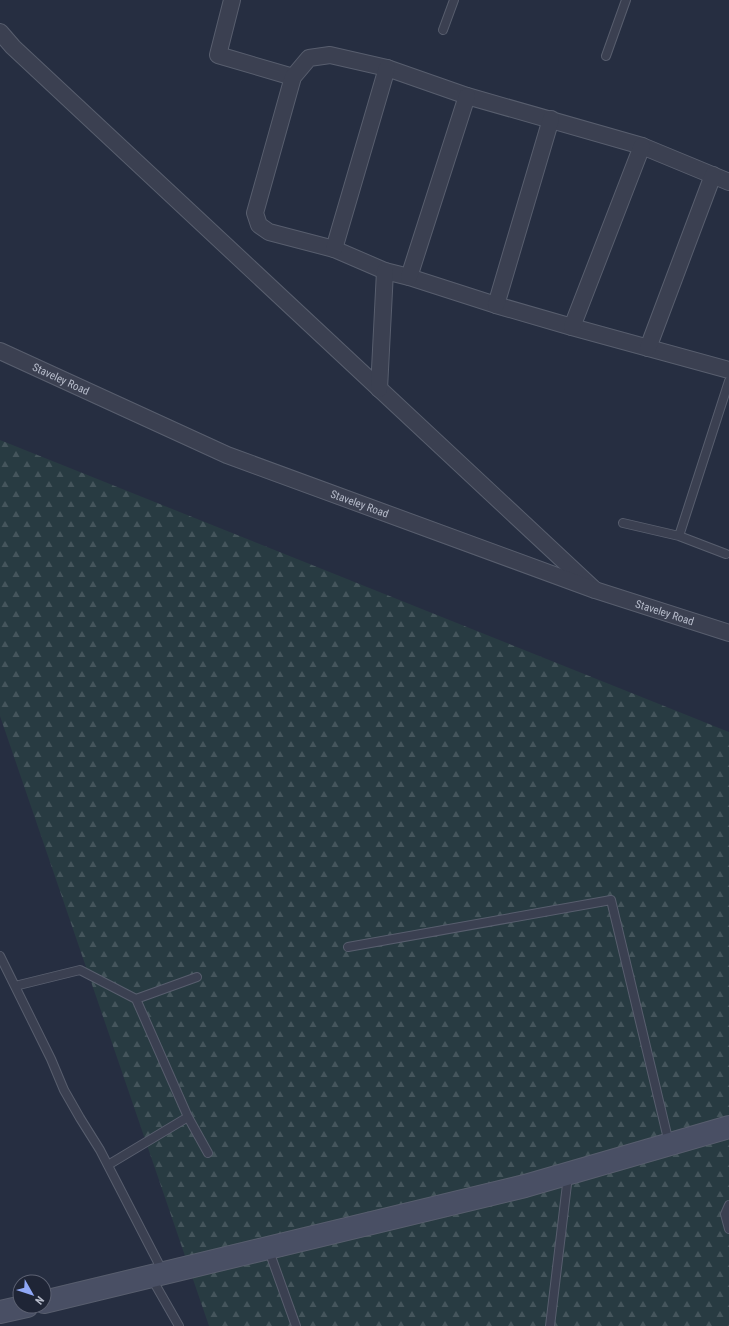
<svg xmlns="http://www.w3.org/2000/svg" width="729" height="1326" font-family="'Roboto Condensed',sans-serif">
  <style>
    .forest { fill: url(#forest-firs) }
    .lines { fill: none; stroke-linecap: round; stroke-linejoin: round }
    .lane-casing { stroke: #585e6e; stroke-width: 10 }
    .street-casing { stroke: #585e6e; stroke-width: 18 }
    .secondary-casing { stroke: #585e6e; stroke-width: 24 }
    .lane { stroke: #3b4051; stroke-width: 8 }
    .street { stroke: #3b4051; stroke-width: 16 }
    .secondary { stroke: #494f64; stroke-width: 22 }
    .labels { text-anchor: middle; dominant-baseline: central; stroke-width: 3.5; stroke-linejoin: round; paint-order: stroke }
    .street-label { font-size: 11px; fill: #b7bccb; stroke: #1f2536 }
  </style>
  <defs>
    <pattern id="forest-firs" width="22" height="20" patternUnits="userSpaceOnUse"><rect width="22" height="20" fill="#283b42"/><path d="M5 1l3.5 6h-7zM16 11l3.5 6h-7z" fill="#45555c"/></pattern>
  </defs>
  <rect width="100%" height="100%" fill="#262e41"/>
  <!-- forest -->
  <path class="forest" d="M 0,440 L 729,732 L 729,1326 L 209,1326 L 0,716 Z"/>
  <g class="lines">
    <!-- lane casing -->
    <g class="lane-casing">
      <path id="lane" d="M 443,30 L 454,0
        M 606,56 L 626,0
        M 623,523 L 679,536 L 726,554
        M 679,536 L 729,381
        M 348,947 L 611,900 L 669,1143
        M 0,956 L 51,1059 L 64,1090 L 80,1118 L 100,1150 L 163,1272
        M 15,986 L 80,970 L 136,999 L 188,1117 L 208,1153
        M 136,999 L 197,977
        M 108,1165 L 188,1117
        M 729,1205 L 725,1214 L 729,1229
        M 268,1248 L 296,1326
        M 151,1277 L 179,1326
        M 550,1326 L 568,1176"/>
    </g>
    <!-- street casing -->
    <g class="street-casing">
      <g id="street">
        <path d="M 232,0 L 218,55 L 293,77"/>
        <path d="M 0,32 L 13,47 L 595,590"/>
        <path d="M 729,182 L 642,146 L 467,96 L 387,68 L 330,55 L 309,58 L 293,77 L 255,213 L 259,225 L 269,232 L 334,249 L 385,271 L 409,277 L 496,305 L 572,327 L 729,370"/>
        <path d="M 334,249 L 387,68"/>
        <path d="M 409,277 L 467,96"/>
        <path d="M 496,305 L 551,119"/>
        <path d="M 572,327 L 642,146"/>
        <path d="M 648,348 L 713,175"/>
        <path id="s1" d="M 0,351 L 227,455 L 595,590 L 729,633"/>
        <path d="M 379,389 L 385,271"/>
      </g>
    </g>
    <!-- secondary casing -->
    <g class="secondary-casing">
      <path id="secondary" d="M 44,1302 L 525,1186 L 729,1127
        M 0,1312 L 27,1306"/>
    </g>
    <!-- lane -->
    <use href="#lane" class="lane"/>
    <!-- street -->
    <use href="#street" class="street"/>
    <!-- secondary -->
    <use href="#secondary" class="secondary"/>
  </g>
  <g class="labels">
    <!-- street labels -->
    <g class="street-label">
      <text stroke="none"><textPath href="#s1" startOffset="67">Staveley Road</textPath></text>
      <text stroke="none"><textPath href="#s1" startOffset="391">Staveley Road</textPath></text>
      <text stroke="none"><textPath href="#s1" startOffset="715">Staveley Road</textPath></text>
    </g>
  </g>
  <!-- north arrow -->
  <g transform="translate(32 1294) rotate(129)"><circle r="19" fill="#1f2536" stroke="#5c6172"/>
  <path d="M0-3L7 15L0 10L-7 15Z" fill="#90a8f7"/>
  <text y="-6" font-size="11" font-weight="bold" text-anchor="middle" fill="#b7bccb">N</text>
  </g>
</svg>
